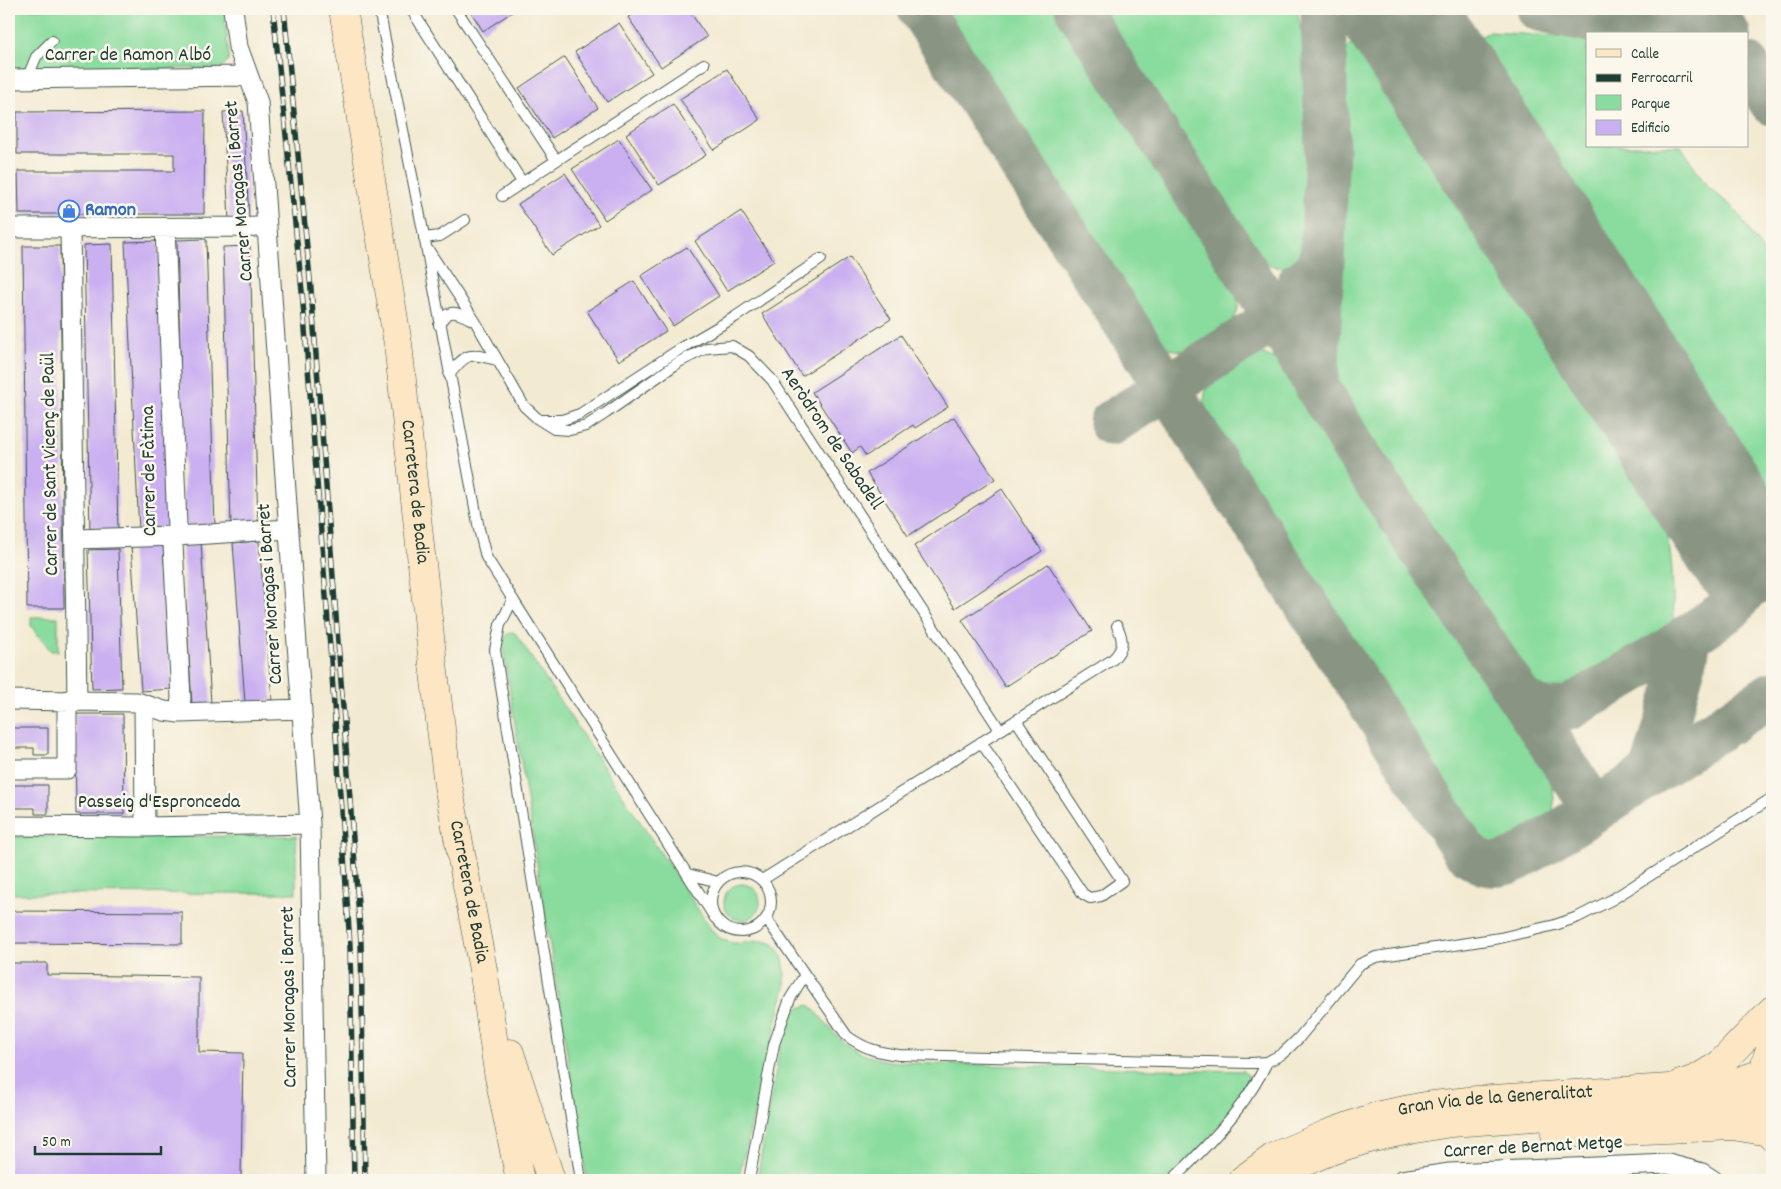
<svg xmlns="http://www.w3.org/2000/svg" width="1781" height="1189" font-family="Dekko,sans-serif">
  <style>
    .green { fill: #89dc9d; stroke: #548c68 }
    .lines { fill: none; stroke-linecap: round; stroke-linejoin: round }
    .taxiway { stroke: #899483; stroke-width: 45 }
    .runway { stroke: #899483; stroke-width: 114 }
    .building { fill: #cab0f1 }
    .lane-casing { stroke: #3f574c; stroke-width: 12 }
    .street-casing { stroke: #3f574c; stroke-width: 21 }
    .secondary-casing { stroke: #3f574c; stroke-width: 29 }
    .lane { stroke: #fff; stroke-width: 10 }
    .street { stroke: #fff; stroke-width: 19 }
    .secondary { stroke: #fce6c4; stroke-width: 28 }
    .rail-casing { stroke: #1f3d34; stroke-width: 5.5 }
    .rail { stroke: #fbf7ec; stroke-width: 4; stroke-dasharray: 11; stroke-linecap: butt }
    .labels { text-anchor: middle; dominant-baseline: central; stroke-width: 5; stroke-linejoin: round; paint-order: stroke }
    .street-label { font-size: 20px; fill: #1f3d34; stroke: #fbf7ec }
    .shop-label { font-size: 20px; font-weight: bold; fill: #366cbe; stroke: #fbf7ec; text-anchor: start }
  </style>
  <rect width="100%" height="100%" fill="#fbf7ec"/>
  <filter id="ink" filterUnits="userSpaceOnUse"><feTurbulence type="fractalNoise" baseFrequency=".02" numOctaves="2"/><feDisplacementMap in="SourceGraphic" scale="10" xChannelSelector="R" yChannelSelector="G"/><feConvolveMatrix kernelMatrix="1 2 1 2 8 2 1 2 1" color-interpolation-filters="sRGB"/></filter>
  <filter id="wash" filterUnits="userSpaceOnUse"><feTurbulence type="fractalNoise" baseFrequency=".0096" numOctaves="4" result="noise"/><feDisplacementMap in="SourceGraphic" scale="20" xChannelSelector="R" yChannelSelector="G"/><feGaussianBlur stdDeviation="1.12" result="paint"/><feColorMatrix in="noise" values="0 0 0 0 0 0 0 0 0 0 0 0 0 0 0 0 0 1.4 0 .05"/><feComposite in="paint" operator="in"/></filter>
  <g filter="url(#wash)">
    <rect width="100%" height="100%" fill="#f3ead2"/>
    <!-- green -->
    <path class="green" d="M 9,9 L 224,9 L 229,56 L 228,61 L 221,68 L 9,71 Z
      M 936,9 L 1059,9 L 1225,267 C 1229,279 1239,295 1238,308 C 1237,317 1229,323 1222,329 C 1209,341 1191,356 1171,349 C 1150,341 1137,316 1124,299 Z
      M 1092,9 L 1297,9 C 1301,30 1305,51 1307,73 C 1311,109 1315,233 1295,261 C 1290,267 1280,269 1274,266 C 1260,262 1244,240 1236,229 Z
      M 1489,32 L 1587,38 L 1587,146 L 1681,146 L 1707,186 L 1736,210 L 1772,266 L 1772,505 L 1766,502 L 1759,493 L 1479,62 L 1475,49 L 1477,39 Z
      M 1356,42 C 1366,43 1373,45 1379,54 L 1629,439 C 1649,473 1664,511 1670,551 C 1673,574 1673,597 1674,620 L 1609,664 L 1557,690 C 1537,691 1523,669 1511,656 L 1346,401 L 1335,380 L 1332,356 L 1341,162 L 1344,78 L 1347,47 L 1350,44 Z
      M 1264,354 L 1277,360 L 1309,395 L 1537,748 C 1545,764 1555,784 1554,803 C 1553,831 1509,851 1485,840 C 1472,833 1462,817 1453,807 L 1220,446 C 1205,414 1190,390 1229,368 C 1240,362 1252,355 1264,354 Z
      M 31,617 L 58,617 L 58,651 L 51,651 L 31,626 Z
      M 511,632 L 515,633 L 711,929 C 715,934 720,939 726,941 C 739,946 749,941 761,941 C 786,941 785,970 785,987 L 738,1180 L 587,1180 L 503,647 C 504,640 504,634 511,632 Z
      M 296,836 L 296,893 L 9,894 L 9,837 Z
      M724 902a18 18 0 1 1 36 0a18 18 0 1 1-36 0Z
      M 809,1005 L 813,1008 C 822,1018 831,1031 841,1040 C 866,1064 903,1062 934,1064 L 1244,1071 L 1248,1075 L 1250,1082 C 1233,1116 1194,1153 1168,1180 L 757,1180 L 780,1047 L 795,1012 L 799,1008 Z"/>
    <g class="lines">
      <!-- taxiway -->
      <path class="taxiway" d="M 920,9 L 1167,387 L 1464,850 C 1483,866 1494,868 1517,859 L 1595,810
        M 1077,9 L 1276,318 L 1355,450 L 1595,810 L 1772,694
        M 1539,9 L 1608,24 L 1690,34
        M 1712,9 L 1728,34
        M 1747,65 L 1772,103
        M 1299,283 L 1303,282 L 1322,263 L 1327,149 L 1323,9
        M 1111,423 L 1276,318 L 1300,297 L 1322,263 L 1316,383
        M 1523,702 C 1540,712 1550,711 1569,708 L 1669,650 L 1731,608 L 1745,589 L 1750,567 L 1744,550
        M 1652,773 L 1686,656 L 1689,636"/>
      <!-- runway -->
      <path class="runway" d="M 1396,9 L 1744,550"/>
    </g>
    <g id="blocks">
      <!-- building -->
      <path class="building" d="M 469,9 L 517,9 L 483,31 Z
        M 641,9 L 688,9 L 707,37 L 661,67 L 628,17 Z
        M 619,23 L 652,73 L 607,102 L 575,52 Z
        M 565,57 L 598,108 L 552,138 L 519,88 Z
        M 727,69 L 760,120 L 714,150 L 680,99 Z
        M 673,104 L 706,155 L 659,185 L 626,134 Z
        M 205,111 L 204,214 L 19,214 L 18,171 L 174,171 L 174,154 L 17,154 L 17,112 Z
        M 243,111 L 249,218 L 229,219 L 223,112 Z
        M 619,139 L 652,190 L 605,220 L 572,169 Z
        M 565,173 L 599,225 L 552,255 L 518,204 Z
        M 741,211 L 774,261 L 727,291 L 695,241 Z
        M 206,239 L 215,527 L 185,528 L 177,240 Z
        M 159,241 L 173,529 L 139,531 L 125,242 Z
        M 112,244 L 118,533 L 90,533 L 84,245 Z
        M 23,246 L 60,246 L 64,608 L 27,608 Z
        M 250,246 L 258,525 L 231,526 L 223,247 Z
        M 687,247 L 719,296 L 673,326 L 641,276 Z
        M 850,257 L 891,319 L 802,376 L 762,314 Z
        M 634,281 L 666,331 L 619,361 L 587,311 Z
        M 901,335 L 948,407 L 915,428 L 913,425 L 866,456 L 860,447 L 852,453 L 812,392 Z
        M 954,417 L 995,479 L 908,536 L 867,473 Z
        M 1002,489 L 1042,551 L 955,608 L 914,546 Z
        M 259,541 L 272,700 L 245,702 L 233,543 Z
        M 201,542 L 211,704 L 192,705 L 182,543 Z
        M 163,543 L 172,689 L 141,691 L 131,545 Z
        M 118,549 L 122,688 L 92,689 L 88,550 Z
        M 1048,564 L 1092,631 L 1005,687 L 962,620 Z
        M 75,714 L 123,714 L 124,814 L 76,814 Z
        M 9,728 L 48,728 L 48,755 L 34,755 L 34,748 L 9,748 Z
        M 9,785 L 48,785 L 48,814 L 35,814 L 35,808 L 9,808 Z
        M 9,911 L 182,912 L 182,944 L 9,943 Z
        M 9,963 L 47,963 L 47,975 L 199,977 L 199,1052 L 243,1053 L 241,1180 L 9,1180 Z"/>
    </g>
  </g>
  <g filter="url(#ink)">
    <use href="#blocks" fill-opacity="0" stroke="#3f574c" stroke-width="1"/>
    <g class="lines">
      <!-- lane casing -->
      <g class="lane-casing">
        <path id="lane" d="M 379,9 L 426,246 L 479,529 L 486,557 L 715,918
          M 411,9 L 522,182
          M 456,9 L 556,160
          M 27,79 L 36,57 L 52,41
          M 502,196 L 704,64
          M 424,238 L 440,236 L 465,220
          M 429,251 L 475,321 L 524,406 L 538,419 L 554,429 L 570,430 L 586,426 L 606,413 L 679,362 L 707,348 L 732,346 L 749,356 L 772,380 L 1000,730
          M 439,325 C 448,306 459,313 474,321
          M 449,375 C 467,352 469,353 497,360
          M 542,420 L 562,420 L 580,414 L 680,349 L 735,317 L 821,259
          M 513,599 L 500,625 L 495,650 L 581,1180
          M 981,742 L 1083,894 L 1090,898 L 1101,896 L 1122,881 L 1016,720
          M711 902a30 30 0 1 1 60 0a30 30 0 1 1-60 0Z
          M 688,874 L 718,882
          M 762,880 L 1112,660 C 1124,649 1124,640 1117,626
          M 766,918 L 847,1036 C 865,1049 877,1052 899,1055 L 1251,1063 L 1267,1062 L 1282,1054 L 1298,1039 L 1360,964 L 1376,957 L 1500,938 L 1555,925 L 1578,917 L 1613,899 L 1772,798
          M 749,1180 L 774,1044 L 790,999 L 804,976
          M 1172,1180 C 1205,1149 1248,1104 1267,1062"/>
      </g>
      <!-- street casing -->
      <g class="street-casing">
        <path id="street" d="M 233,9 L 238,47 L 258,102 L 310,824 L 316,1180
          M 9,79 L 248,76
          M 9,228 L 267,227
          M 70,228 L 77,700
          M 165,228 L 177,526 L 176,536 L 173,544 L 181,698 L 179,713
          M 75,539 L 176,536 L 289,529
          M 9,700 L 137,702 L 164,711 L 179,713 L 302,709
          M 144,704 L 145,827
          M 9,769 L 67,769 L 67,700
          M 9,826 L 145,827 L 310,824
          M 1402,1180 L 1450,1173 L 1668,1164 L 1702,1173 L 1713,1180"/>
      </g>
      <!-- secondary casing -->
      <g class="secondary-casing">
        <g id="secondary">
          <path id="s1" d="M 343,9 L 398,344 L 433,664 L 448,785 L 484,975 L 498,1072 L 520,1180"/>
          <path d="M 1772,1044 C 1759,1075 1756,1108 1772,1137"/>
          <path d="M 510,1053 L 551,1180"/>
          <path d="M 1680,1084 L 1696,1079 L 1719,1065 L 1772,1010"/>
          <path d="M 1555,1134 L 1733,1126 L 1769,1132"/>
          <path id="s2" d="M 1242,1180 L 1275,1156 L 1327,1134 L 1380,1115 L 1425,1106 L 1477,1100 L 1669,1088 L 1700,1089 L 1722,1087 L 1762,1073"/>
          <path d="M 1275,1180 C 1322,1145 1394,1132 1451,1123 L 1745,1102"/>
        </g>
      </g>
      <!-- lane -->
      <use href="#lane" class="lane"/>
      <!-- street -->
      <use href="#street" class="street"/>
      <!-- secondary -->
      <use href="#secondary" class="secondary"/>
      <!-- rail casing -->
      <g class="rail-casing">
        <path id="rail" d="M 273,9 L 302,291 L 331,660 L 350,945 L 354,1180
          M 284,9 L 311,289 L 361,943 L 365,1180"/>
      </g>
      <!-- rail -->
      <use href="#rail" class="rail"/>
    </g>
  </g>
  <!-- icons -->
  <defs>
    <g id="shop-ring" transform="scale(1.125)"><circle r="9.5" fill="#fbf7ec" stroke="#3f7fe0" stroke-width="1.5"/><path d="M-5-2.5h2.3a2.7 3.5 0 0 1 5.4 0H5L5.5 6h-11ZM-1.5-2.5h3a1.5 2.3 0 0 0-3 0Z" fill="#3f7fe0"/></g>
  </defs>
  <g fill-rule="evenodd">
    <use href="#shop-ring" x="69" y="211"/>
  </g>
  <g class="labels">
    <!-- street labels -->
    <g class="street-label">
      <text x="128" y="56">Carrer de Ramon Albó</text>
      <text transform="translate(240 191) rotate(-95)">Carrer Moragas i Barret</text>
      <text transform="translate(831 439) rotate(56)">Aeròdrom de Sabadell</text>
      <text transform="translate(51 464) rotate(-91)">Carrer de Sant Vicenç de Paül</text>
      <text transform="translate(150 471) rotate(-91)">Carrer de Fàtima</text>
      <text stroke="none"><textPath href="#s1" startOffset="488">Carretera de Badia</textPath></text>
      <text transform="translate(271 594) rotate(-94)">Carrer Moragas i Barret</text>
      <text x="159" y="803">Passeig d'Espronceda</text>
      <text stroke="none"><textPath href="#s1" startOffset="892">Carretera de Badia</textPath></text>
      <text transform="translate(290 997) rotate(-91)">Carrer Moragas i Barret</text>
      <text stroke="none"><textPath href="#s2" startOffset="270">Gran Via de la Generalitat</textPath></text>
      <text transform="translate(1533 1148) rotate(-3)">Carrer de Bernat Metge</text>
    </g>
    <!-- shop labels -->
    <g class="shop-label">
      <text x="85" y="211">Ramon</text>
    </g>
  </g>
  <!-- margin -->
  <rect width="1781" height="1189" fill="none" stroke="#fbf7ec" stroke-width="30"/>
  <!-- legend -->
  <rect x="1586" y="32" width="162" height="115" fill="#fbf7ec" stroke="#a3ada2"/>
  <rect x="1596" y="49" width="25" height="8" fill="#fce6c4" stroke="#a3ada2"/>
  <text x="1631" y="58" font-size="15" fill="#1f3d34">Calle</text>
  <rect x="1596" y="74" width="25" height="8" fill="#1f3d34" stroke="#a3ada2"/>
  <text x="1631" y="82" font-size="15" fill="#1f3d34">Ferrocarril</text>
  <rect x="1596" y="95" width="25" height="15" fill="#89dc9d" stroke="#a3ada2"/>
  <text x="1631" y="108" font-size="15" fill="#1f3d34">Parque</text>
  <rect x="1596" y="120" width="25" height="15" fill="#cab0f1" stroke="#a3ada2"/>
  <text x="1631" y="132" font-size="15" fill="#1f3d34">Edificio</text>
  <!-- scale -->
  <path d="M35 1146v8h126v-8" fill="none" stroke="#1f3d34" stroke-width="2.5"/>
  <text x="42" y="1146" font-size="15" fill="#1f3d34" stroke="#fbf7ec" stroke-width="4" paint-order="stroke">50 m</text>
</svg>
